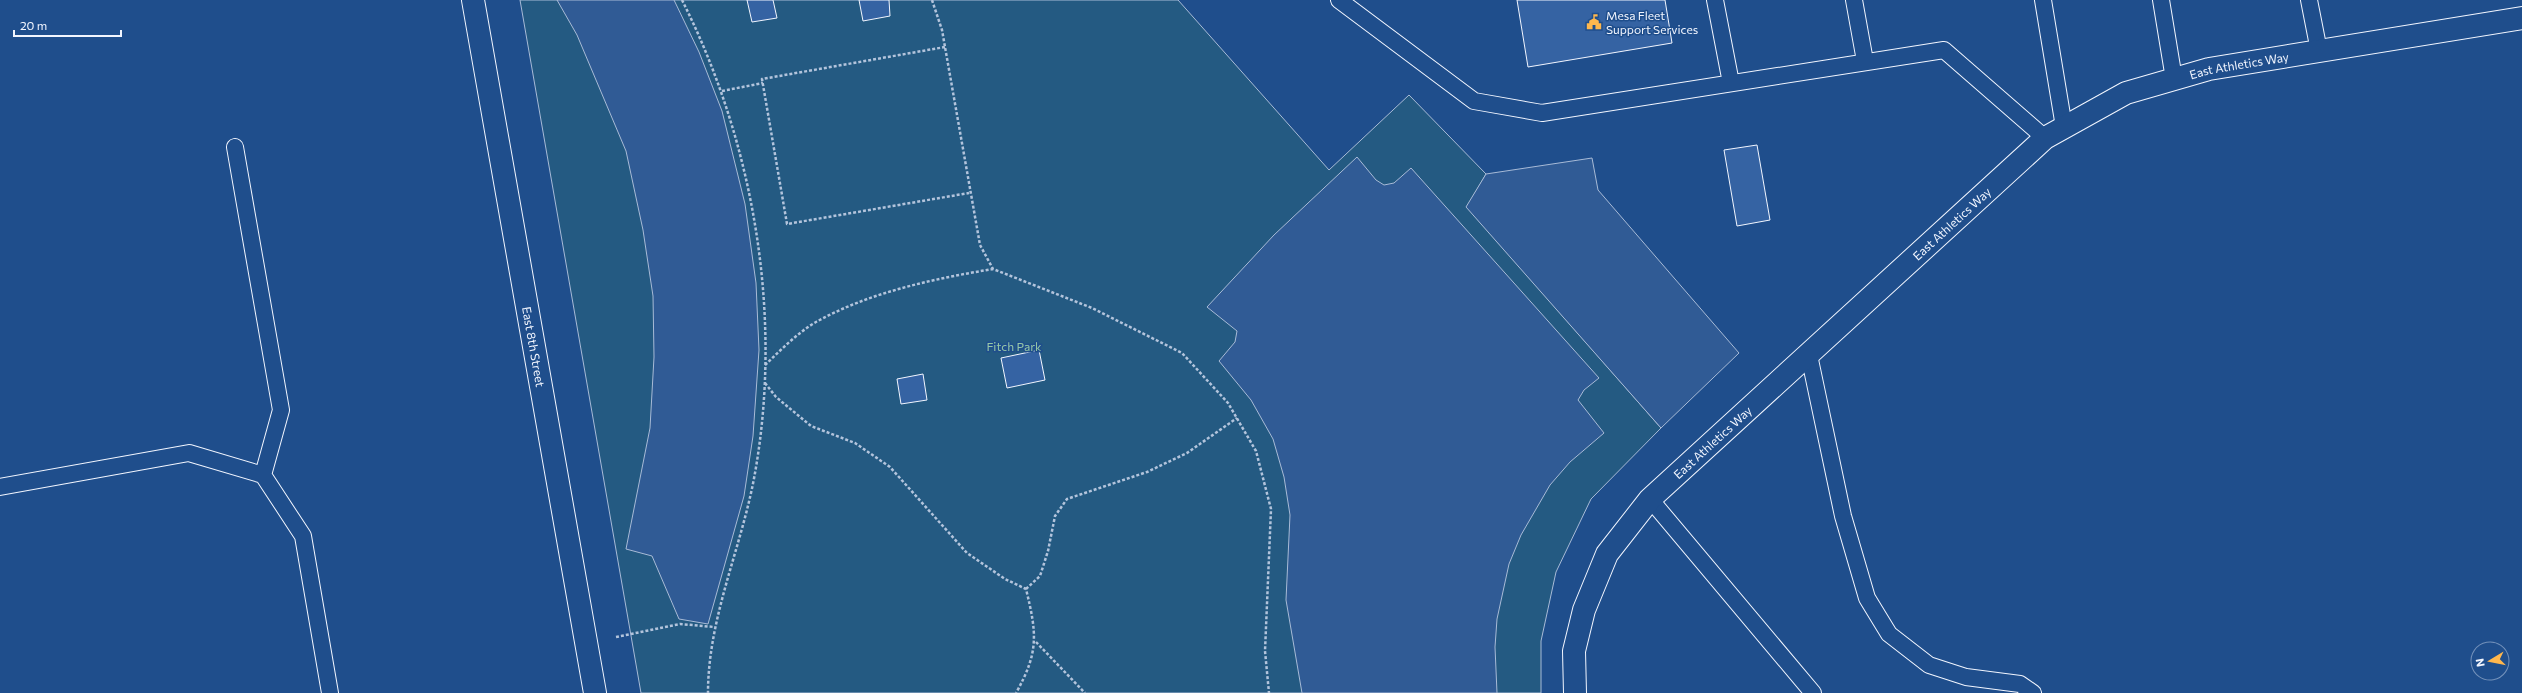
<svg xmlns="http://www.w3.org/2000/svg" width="2522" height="693" font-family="Commissioner,sans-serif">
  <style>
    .green { fill: #245a82; stroke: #a8bbd7 }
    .parking { fill: #305b95; stroke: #a8bbd7 }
    .building { fill: #3563a3; stroke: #f2f6ff }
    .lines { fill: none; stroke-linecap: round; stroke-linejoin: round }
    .service-casing { stroke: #f2f6ff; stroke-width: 18 }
    .minor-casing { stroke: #f2f6ff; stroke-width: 24 }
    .tertiary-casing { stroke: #f2f6ff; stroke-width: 24 }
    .path { stroke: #b3c4dc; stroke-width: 2.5; stroke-dasharray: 3 2; stroke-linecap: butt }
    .service { stroke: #1f4e8c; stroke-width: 16 }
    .minor { stroke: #1f4e8c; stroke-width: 22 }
    .tertiary { stroke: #1f4e8c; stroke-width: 22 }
    .labels { text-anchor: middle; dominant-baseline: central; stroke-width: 3; stroke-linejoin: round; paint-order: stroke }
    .poi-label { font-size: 12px; fill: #f2f6ff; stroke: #1f4e8c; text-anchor: start }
    .street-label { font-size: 12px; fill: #f2f6ff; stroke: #1f4e8c }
    .park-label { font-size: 12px; fill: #97c8a6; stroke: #1f4e8c }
  </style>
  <rect width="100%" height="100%" fill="#1f4e8c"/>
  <!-- green -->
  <path class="green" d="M 520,0 L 1178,0 L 1329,170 L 1409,95 L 1486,174 L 1467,207 L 1661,428 L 1591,499 L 1556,572 L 1541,641 L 1541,693 L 641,693 Z"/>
  <!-- parking -->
  <path class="parking" d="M 557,0 L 674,0 L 699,52 L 722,111 L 745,204 L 756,283 L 759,350 L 753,436 L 744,496 L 708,624 L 679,619 L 652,556 L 626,549 L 650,428 L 654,357 L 653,296 L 643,230 L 626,151 L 577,35 Z
    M 1357,157 L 1376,180 L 1384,185 L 1394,183 L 1411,168 L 1599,378 L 1584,390 L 1578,400 L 1604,433 L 1570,462 L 1550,485 L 1521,535 L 1509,564 L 1497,619 L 1495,647 L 1497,693 L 1302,693 L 1286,600 L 1290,515 L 1284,477 L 1273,439 L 1251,400 L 1219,361 L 1235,342 L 1237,331 L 1207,307 L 1274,235 Z
    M 1592,158 L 1598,190 L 1739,353 L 1661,428 L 1466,207 L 1486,174 Z"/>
  <!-- building -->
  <path class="building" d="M 747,0 L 773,0 L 777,18 L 752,22 Z
    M 859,0 L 889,0 L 890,16 L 863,21 Z
    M 1517,0 L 1665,0 L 1672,43 L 1528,67 Z
    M 1757,145 L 1770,220 L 1737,226 L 1724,150 Z
    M 1039,350 L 1045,380 L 1007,388 L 1001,358 Z
    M 923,374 L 927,400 L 901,404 L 897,379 Z"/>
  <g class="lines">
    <!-- service casing -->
    <g class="service-casing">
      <path id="service" d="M 1339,0 L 1474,101 L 1542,113 L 1944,50 L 2045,138
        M 1715,0 L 1731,83
        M 1854,0 L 1865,61
        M 2043,0 L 2064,127
        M 2161,0 L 2174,79
        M 2309,0 L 2319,51
        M 235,147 L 281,410 L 263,475 L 303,536 L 330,693
        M 1809,355 L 1843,516 L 1867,598 L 1889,634 L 1929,665 L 1966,677 L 2020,684 L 2033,693
        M 0,487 L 189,453 L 263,475
        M 1650,499 L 1813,693"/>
    </g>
    <!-- minor casing -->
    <g class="minor-casing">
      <g id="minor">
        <path id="s1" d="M 1575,693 L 1574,651 L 1584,610 L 1607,554 L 1650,499 L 2045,138 L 2126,93 L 2209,69 L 2522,18"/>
      </g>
    </g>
    <!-- tertiary casing -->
    <g class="tertiary-casing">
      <g id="tertiary">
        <path id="s2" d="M 473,0 L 595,693"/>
      </g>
    </g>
    <!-- path -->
    <path class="path" d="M 682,0 C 754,143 783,315 755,473 C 742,547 708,617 708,693
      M 932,0 L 942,30 L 980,245 L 993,269 L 1092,308 L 1182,353 L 1228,403 L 1256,451 L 1271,509 L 1265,651 L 1269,693
      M 945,47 L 762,79 L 787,224 L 969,193
      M 722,91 L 763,83
      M 765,365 C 781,350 797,333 816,322 C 870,292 933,279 993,269
      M 765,383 L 776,397 L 811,426 L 855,443 L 890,467 L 967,553 L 1005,579 L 1026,589 C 1037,634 1039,652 1016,693
      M 1026,589 L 1040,576 L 1048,551 L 1055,516 L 1067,499 L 1147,472 L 1187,453 L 1237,418
      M 616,637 L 680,624 L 714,627
      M 1036,642 L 1085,693"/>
    <!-- service -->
    <use href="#service" class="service"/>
    <!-- minor -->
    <use href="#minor" class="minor"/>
    <!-- tertiary -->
    <use href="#tertiary" class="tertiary"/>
  </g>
  <!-- icons -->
  <defs>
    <g id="civic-bare" transform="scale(1.2)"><path d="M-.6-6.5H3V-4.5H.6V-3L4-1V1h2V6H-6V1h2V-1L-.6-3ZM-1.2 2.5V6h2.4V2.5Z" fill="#ffb74d" stroke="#1f4e8c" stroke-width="2.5" paint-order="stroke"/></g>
  </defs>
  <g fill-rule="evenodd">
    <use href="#civic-bare" x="1594" y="22"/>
  </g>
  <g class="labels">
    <!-- poi labels -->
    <g class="poi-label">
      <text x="1606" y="15">Mesa Fleet<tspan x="1606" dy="14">Support Services</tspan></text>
    </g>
    <!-- street labels -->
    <g class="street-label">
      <text stroke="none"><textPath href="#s1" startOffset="959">East Athletics Way</textPath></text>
      <text stroke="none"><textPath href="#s1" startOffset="623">East Athletics Way</textPath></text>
      <text stroke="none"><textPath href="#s2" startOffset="352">East 8th Street</textPath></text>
      <text stroke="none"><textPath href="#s1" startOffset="299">East Athletics Way</textPath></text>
    </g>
    <!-- park labels -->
    <g class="park-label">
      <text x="1014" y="346">Fitch Park</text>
    </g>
  </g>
  <!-- north arrow -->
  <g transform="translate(2490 661) rotate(260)"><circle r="19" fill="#1f4e8c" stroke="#7391ba"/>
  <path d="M0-3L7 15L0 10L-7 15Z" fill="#ffb74d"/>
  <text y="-6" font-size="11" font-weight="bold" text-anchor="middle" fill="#f2f6ff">N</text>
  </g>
  <!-- scale -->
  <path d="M14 30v6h107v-6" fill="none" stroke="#f2f6ff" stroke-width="2"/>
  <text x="20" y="30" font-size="12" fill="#f2f6ff" stroke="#1f4e8c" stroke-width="3" paint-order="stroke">20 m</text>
</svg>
